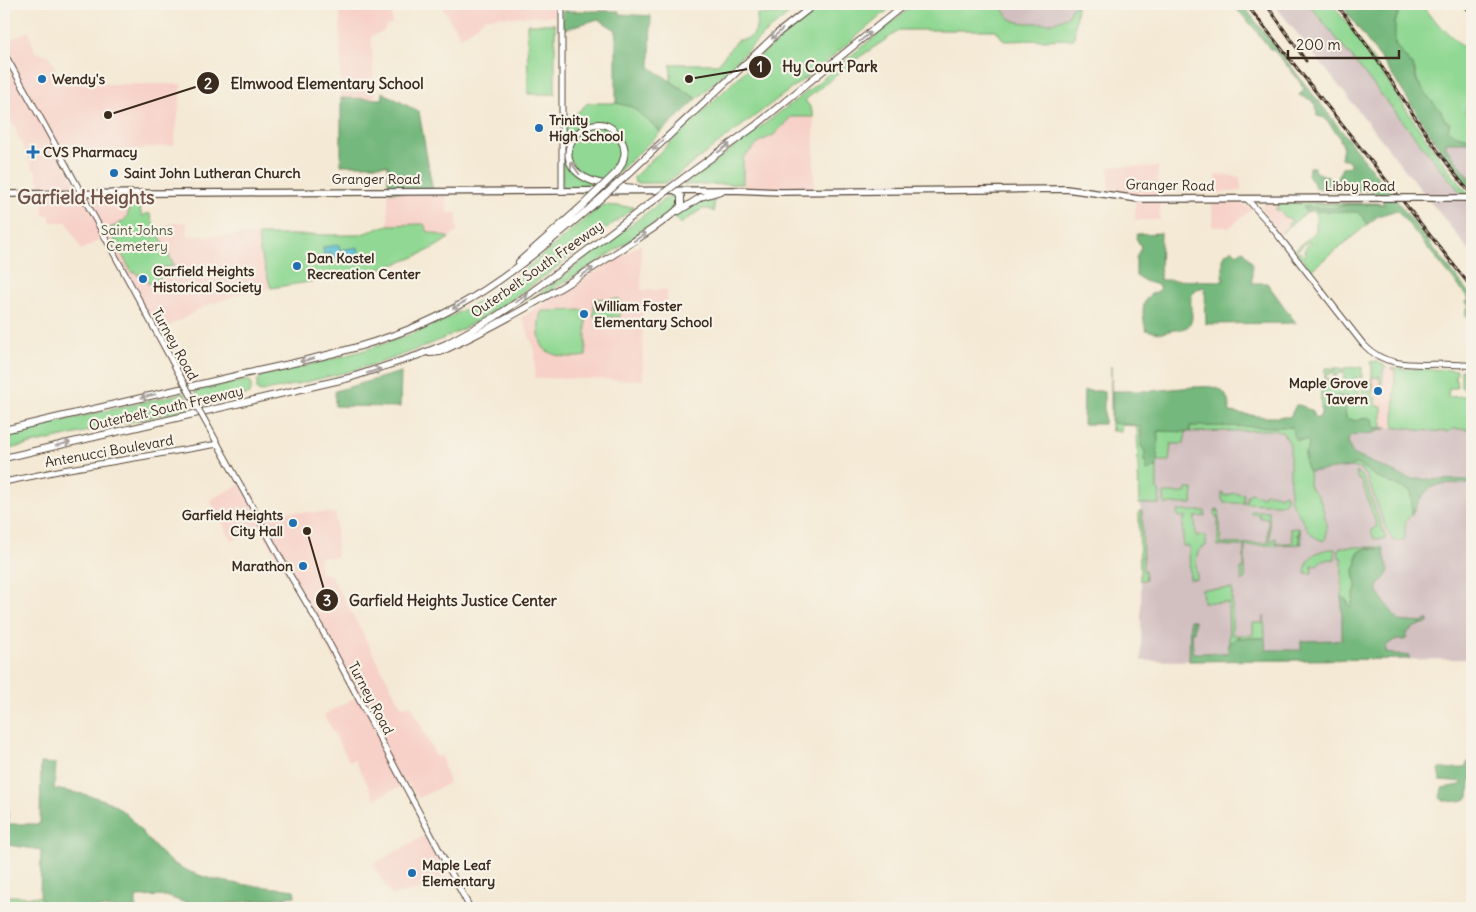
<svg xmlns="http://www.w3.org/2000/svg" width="1476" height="912" font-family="Delius,sans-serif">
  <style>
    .built { fill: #f7d1c8 }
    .industrial { fill: #d2bfc0 }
    .green { fill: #90d893; stroke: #668158 }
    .forest { fill: #74b87d; stroke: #58714e }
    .water { fill: #58bfd5; stroke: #4a747a }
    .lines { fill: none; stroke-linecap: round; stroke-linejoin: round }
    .secondary-casing { stroke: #574739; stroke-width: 7 }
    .primary-casing { stroke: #574739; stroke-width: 8 }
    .highway-casing { stroke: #574739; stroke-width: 8 }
    .secondary { stroke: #fff; stroke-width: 5 }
    .primary { stroke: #fff; stroke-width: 5.5 }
    .highway { stroke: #fff; stroke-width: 6 }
    .rail-casing { stroke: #3b2a1e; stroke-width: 3 }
    .rail { stroke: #f7f3e8; stroke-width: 1; stroke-dasharray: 4; stroke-linecap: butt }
    .secondary-bridge-casing { stroke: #574739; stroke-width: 7; stroke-linecap: butt }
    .primary-bridge-casing { stroke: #574739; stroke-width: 8; stroke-linecap: butt }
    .highway-bridge-casing { stroke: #574739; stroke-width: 8; stroke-linecap: butt }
    .secondary-bridge { stroke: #fff; stroke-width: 5 }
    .primary-bridge { stroke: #fff; stroke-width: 5.5 }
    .highway-bridge { stroke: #fff; stroke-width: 6 }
    .oneway { stroke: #a79f9a }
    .poi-dot { fill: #1f6fb2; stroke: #f7f3e8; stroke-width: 2 }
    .labels { text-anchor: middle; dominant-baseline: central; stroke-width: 4.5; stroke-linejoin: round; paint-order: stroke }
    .poi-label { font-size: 14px; font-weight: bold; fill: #3b2a1e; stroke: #f7f3e8; text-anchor: start }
    .street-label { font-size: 14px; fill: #3b2a1e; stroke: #f7f3e8 }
    .park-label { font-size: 14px; fill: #50563b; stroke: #f7f3e8 }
    .district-label { font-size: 19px; font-weight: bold; fill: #715249; stroke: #f7f3e8 }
    .leader { fill: none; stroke: #3b2a1e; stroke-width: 2 }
    .callout-dot { fill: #3b2a1e; stroke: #f7f3e8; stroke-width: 2 }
    .mark-label { font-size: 15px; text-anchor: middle; font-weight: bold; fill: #fff }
    .callout-label { font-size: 15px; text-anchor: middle; font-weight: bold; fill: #3b2a1e; stroke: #f7f3e8; stroke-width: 4.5; stroke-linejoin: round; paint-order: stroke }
  </style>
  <rect width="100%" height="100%" fill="#f7f3e8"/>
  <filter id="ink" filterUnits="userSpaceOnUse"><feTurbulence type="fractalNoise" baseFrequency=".02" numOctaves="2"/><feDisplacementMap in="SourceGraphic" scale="10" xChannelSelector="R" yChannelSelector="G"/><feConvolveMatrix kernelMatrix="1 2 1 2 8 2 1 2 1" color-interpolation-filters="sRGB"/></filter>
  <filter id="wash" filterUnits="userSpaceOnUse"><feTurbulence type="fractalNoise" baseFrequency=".0096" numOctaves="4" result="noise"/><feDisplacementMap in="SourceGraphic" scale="20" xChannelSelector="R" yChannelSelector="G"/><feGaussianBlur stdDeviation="1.12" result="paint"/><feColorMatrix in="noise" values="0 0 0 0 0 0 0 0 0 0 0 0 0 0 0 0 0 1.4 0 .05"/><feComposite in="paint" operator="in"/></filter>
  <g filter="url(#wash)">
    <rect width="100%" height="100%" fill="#f4e9d4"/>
    <!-- built -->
    <path class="built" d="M 340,4 L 407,4 L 399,10 L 392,12 L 392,24 L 385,26 L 384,31 L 371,36 L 375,96 L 374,98 L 341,98 Z
      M 440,4 L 556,4 L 556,16 L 486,17 L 473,29 L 461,37 Z
      M 29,31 L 35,52 L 49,55 L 63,84 L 182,84 L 174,145 L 62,157 L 81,194 L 135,194 L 142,215 L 149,213 L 156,228 L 179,222 L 187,223 L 187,236 L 258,235 L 260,252 L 271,288 L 240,294 L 203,307 L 157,333 L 104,237 L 81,250 L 67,222 L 50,222 L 50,215 L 43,215 L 43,194 L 35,169 L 33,169 L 4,105 L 4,42 Z
      M 791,117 L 814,117 L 814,191 L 743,190 L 743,158 L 761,141 L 774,135 Z
      M 1112,166 L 1158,167 L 1158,198 L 1160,199 L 1160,220 L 1135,220 L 1135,199 L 1109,195 L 1109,167 Z
      M 1216,175 L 1240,177 L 1241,191 L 1216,193 Z
      M 388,192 L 447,192 L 447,213 L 457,213 L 457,232 L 449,238 L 427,231 L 423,224 L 388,225 Z
      M 1212,202 L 1243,204 L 1252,209 L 1230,227 L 1212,227 Z
      M 1278,203 L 1277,209 L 1283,216 L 1293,220 L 1288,227 L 1280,234 L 1260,209 L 1263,204 Z
      M 641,244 L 641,290 L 667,290 L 667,312 L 642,312 L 643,380 L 535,378 L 535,351 L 522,317 Z
      M 1375,361 L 1395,368 L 1393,428 L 1374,428 L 1373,422 L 1372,367 L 1370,362 Z
      M 246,481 L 263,511 L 336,513 L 337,557 L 320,557 L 320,573 L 331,575 L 402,707 L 411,705 L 436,757 L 441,756 L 449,783 L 418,798 L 408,783 L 375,799 L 354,759 L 350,762 L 324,715 L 356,697 L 259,525 L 232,541 L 210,500 Z
      M 424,836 L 450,883 L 391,896 L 373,864 Z"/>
    <!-- industrial -->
    <path class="industrial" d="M 933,4 L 1077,4 L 1074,39 L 1004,41 L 996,30 L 905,30 L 904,27 Z
      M 1274,4 L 1309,4 L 1440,168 L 1472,206 L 1472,254 Z
      M 1446,142 L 1472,142 L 1472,180 L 1446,148 Z
      M 1190,426 L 1472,428 L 1472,659 L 1141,661 L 1141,430 L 1190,432 Z"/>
    <!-- green -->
    <path class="green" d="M 778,4 L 801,4 L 764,34 L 697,99 L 671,82 L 671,64 L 718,64 L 737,40 C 756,40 757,30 757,14 L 778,14 Z
      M 826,4 L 895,4 L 820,67 L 666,183 L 635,183 L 634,177 L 770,47 L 800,21 Z
      M 914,4 L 1002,4 C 1007,22 1017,23 1033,23 C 1050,23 1052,25 1068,16 L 1071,8 L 1077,5 L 1074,39 L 1004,41 L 996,30 L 900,30 L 858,58 L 805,100 L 810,107 L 814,117 L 791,117 L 774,135 L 761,141 L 743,158 L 743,184 L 684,185 L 808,91 Z
      M 1309,4 L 1332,4 C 1383,66 1419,138 1472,198 L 1472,206 L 1440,168 Z
      M 1405,4 L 1424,4 L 1425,9 L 1430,16 L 1472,56 L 1472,98 L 1470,99 L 1464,112 L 1472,116 L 1472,139 L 1453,134 L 1448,130 L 1448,122 C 1444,120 1422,88 1418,82 C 1416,78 1416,72 1414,68 C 1409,59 1397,53 1395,43 C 1392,30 1396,13 1405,4 Z
      M 527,24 L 555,24 L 555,94 L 528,94 Z
      M 588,103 L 616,103 L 632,107 L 661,132 L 596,193 L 562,191 L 562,126 Z
      M 714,195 L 714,212 L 709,209 L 702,209 L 680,224 L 673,215 L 696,200 Z
      M 669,196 L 679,196 L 680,202 L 673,211 L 594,265 L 520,308 Z
      M 129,198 L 137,198 L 142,216 L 149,213 L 174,266 L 155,269 L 161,278 L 148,284 L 144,274 L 138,276 L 136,272 L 132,273 L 108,229 C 126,221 130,219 129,198 Z
      M 1278,203 L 1380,203 L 1314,204 L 1385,204 L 1347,205 L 1332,208 L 1304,207 L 1303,209 L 1307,212 L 1281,233 L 1289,226 L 1288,224 L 1292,220 L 1286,217 L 1285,218 L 1280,211 L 1275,209 L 1277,209 Z
      M 602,205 L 635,207 C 587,242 541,282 491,313 C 418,358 343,374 261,392 L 257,390 L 257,382 L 261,376 C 346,357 430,337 502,286 C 537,261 569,232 602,205 Z
      M 1316,211 L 1358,212 L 1368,224 L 1311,270 L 1297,253 L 1301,252 L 1305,256 L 1306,255 L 1304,250 L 1310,243 L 1309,241 L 1296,251 L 1295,250 L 1316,231 Z
      M 424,224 L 427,231 L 449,238 C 401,273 329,278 271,288 L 260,252 L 258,235 L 359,235 L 388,225 Z
      M 594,299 L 620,299 L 620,317 L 594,317 Z
      M 584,310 L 586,312 L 586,356 C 575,358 557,358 547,351 C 537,345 537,320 542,311 Z
      M 1375,361 L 1386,366 L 1383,371 L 1382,384 L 1380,384 L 1379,375 L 1378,378 L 1372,377 L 1372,382 L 1374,383 L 1373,397 L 1376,398 L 1376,406 L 1382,406 L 1382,428 L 1374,428 L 1365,418 L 1356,421 L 1346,418 L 1345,409 L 1348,405 L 1328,404 L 1324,407 L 1321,416 L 1321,390 L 1325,389 L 1325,368 L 1332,368 L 1332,373 L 1326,375 L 1326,379 L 1332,379 L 1331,389 L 1334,388 L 1334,368 L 1342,368 L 1342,373 L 1336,374 L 1337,381 L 1341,381 L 1340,390 L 1343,390 L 1344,368 L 1362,367 L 1362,378 L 1355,377 L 1355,384 L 1359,387 L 1359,398 L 1362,398 L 1363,385 L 1370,385 L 1371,382 L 1368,392 L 1372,392 L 1372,367 L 1370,362 Z
      M 1111,366 L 1112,423 L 1141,425 L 1141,446 L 1145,451 L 1144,459 L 1147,465 L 1157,467 L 1157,489 L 1160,493 L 1159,504 L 1139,504 L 1137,426 L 1122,425 L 1121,431 L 1114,431 L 1112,426 L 1113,431 L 1111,431 Z
      M 1392,368 L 1457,370 L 1457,374 L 1455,376 L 1457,386 L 1456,388 L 1449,388 L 1448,397 L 1465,396 L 1472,408 L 1472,429 L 1453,429 L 1448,432 L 1414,430 L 1414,428 L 1394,428 L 1395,370 L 1391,369 Z
      M 1461,370 L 1472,372 L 1472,404 L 1468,397 L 1472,391 L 1466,390 L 1461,387 Z
      M 247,380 L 251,382 L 251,391 L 249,394 L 202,406 L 195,391 Z
      M 184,393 L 192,408 L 4,450 L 4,434 Z
      M 1190,426 L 1292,427 L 1296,441 L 1307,440 C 1312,446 1307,447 1305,453 C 1303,460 1307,466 1309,472 C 1310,476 1309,480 1309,484 C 1310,490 1315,492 1318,496 C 1324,506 1329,531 1325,541 C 1309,538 1308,527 1300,516 C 1296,509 1292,506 1290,498 L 1290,444 L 1283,433 L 1273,430 L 1190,432 Z
      M 1158,431 L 1186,431 L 1184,444 L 1171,444 L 1169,461 L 1157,461 Z
      M 1353,463 L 1360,465 L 1378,478 L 1411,491 L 1412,515 C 1401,521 1407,532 1404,541 L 1394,541 L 1386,529 L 1367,477 L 1360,469 L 1351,467 Z
      M 1357,472 L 1364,479 L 1386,539 L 1374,539 L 1371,530 L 1377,526 L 1361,480 L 1358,480 L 1356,473 Z
      M 1186,489 L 1193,489 L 1192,504 L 1165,504 L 1164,501 L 1164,493 L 1185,493 Z
      M 1222,492 L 1225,496 L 1234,493 L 1244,494 L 1243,502 L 1247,501 L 1247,496 L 1251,493 L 1263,497 L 1264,494 C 1269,492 1275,494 1280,496 L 1284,493 L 1286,494 L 1286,501 L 1283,504 L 1224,503 L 1222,499 Z
      M 1216,509 L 1218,509 L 1220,512 L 1219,514 L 1219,522 L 1220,523 L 1221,544 L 1268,543 L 1268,518 L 1260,518 L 1259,514 L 1251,514 L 1251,511 L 1269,511 L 1270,542 L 1272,542 L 1273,539 L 1276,538 L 1276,543 L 1291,543 L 1293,541 L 1291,530 L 1289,529 L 1298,528 L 1299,534 L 1296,535 L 1299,535 L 1300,544 L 1299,528 L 1300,529 L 1302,544 L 1245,546 L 1245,579 L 1242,581 L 1241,569 L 1244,569 L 1244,546 L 1218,546 L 1218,517 L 1215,517 L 1215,511 L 1219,511 L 1215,510 Z
      M 1139,511 L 1142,511 L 1143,570 L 1145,570 L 1146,580 L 1140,580 Z
      M 1177,511 L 1205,511 L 1205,516 L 1195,517 L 1196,536 L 1206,536 L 1206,546 C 1192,550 1197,568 1197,579 L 1190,579 L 1189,546 L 1183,546 L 1183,520 L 1185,519 L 1186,517 L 1178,517 Z
      M 1340,547 L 1382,547 L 1384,551 C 1375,546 1365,547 1357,554 L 1357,562 L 1354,570 L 1356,586 L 1351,607 L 1348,605 L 1348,602 L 1344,598 L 1342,598 L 1342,558 L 1339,558 L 1338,550 Z
      M 1335,549 L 1335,559 L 1322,560 L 1316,566 L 1312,565 L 1312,573 L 1305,573 C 1307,556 1318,549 1335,549 Z
      M 1202,589 L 1232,589 L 1232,635 L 1253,635 L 1253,623 L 1264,623 L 1264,616 L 1265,638 L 1236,638 L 1229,644 L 1228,603 L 1203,602 Z
      M 4,896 L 40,897 L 47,908 L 4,908 Z"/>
    <!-- forest -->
    <path class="forest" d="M 1232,4 L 1242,4 L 1472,297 L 1472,323 L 1465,315 L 1467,308 L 1469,306 L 1466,302 L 1469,299 L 1397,210 L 1378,216 L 1368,224 L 1358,212 L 1310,211 L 1307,212 L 1303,209 L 1304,207 L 1332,208 L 1347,205 L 1385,204 L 1373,191 L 1331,190 L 1315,188 L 1313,181 L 1308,176 L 1309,167 L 1314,167 L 1314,171 L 1316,172 L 1335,180 L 1338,179 L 1342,167 L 1350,166 L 1350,162 L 1341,158 L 1343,146 L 1338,135 L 1325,118 L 1317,116 C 1316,98 1312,101 1299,95 L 1304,89 C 1296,74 1283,62 1273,49 L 1270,49 L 1254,28 Z
      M 1341,4 L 1405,4 L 1399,10 L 1395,22 L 1395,45 L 1413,67 L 1417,81 L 1429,98 L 1441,111 L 1445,120 L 1450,123 L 1448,130 L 1453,134 L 1472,139 L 1472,142 L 1446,142 L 1446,148 L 1472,180 L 1472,190 L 1444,155 L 1390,72 Z
      M 562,11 L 619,11 L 619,14 L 651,16 L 650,67 L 697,99 L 661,132 L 632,107 L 616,103 L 616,30 L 598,19 L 562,30 Z
      M 382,92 L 419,112 L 433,192 L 388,192 L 388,165 L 341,165 L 341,98 L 383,99 Z
      M 1161,233 L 1160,280 L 1223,281 L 1223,256 L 1232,249 L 1237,254 L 1243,250 L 1252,263 L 1252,283 L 1267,283 L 1296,323 L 1206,324 L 1205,287 C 1201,288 1196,289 1194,292 C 1183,304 1206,329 1174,330 C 1169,331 1166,332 1162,333 C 1157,333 1151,331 1146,330 C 1143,320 1140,302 1150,295 C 1154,292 1157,293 1160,289 L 1158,285 L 1147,282 L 1136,276 L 1136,258 L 1141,247 L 1136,238 L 1137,234 Z
      M 401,372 L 400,407 L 335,406 L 335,391 Z
      M 1193,387 C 1204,387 1220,384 1226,396 C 1229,400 1229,407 1230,412 L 1264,417 L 1290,417 L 1296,405 C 1306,405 1305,410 1312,410 L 1314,417 L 1319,418 L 1324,407 L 1332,397 L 1339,396 L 1348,397 L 1349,401 L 1345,409 L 1346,418 L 1356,421 L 1368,417 L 1372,419 L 1374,428 L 1387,428 L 1373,433 L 1351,435 L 1348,440 C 1349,446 1350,451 1355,455 L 1409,479 L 1472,480 L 1472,484 C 1458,484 1435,480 1425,493 C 1420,499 1417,507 1412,513 L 1411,491 L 1378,478 L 1360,465 L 1353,464 L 1351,467 L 1309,472 C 1306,467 1304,462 1305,455 C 1306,448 1312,447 1307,440 L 1295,439 L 1292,427 L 1190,426 L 1190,432 L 1158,431 L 1157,467 L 1147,471 L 1146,469 L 1147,464 L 1144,461 L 1145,451 L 1141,446 L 1141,426 L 1112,423 L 1112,391 L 1151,391 Z
      M 1084,391 L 1104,391 L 1104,424 L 1083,424 Z
      M 1367,548 L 1383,550 L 1389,571 C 1387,577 1380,581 1378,587 C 1376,596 1394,612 1398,621 L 1422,623 L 1427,620 L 1429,620 L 1429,622 C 1420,626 1406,627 1406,639 L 1403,640 L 1394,640 L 1386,646 L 1386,653 L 1409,656 L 1409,659 L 1189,661 L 1190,620 L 1194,620 L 1194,632 L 1192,632 L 1193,653 L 1228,653 L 1229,644 L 1236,638 L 1265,638 L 1266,650 L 1301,650 L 1301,641 L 1342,640 L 1342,598 L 1346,599 L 1348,605 L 1351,607 L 1356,586 L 1354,570 L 1357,562 L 1357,556 L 1359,552 Z
      M 1472,760 L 1472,780 L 1470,781 L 1469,797 C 1462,803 1448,803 1440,798 L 1442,788 L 1460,785 L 1463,782 L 1440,780 L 1438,769 L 1464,768 L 1468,762 Z
      M 41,763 L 56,764 L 54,789 C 71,792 102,796 116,806 C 139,822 151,850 176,865 C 211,885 254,885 294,890 L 295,896 L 198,907 L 166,896 L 136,897 L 136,908 L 47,908 L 40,897 L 41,850 L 8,845 L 4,840 L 4,781 L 7,787 L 8,824 L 40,824 Z"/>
    <!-- water -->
    <path class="water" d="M 339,245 L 340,250 L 358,247 L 359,255 L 332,259 L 330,250 L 330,254 L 324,255 L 323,247 Z"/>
  </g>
  <g filter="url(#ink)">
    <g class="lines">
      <!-- secondary casing -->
      <g class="secondary-casing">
        <path id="secondary" d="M 562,4 L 562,191
          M 4,53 L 45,126 L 179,374
          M 1247,199 L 1266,220 L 1363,344 C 1392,376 1435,359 1472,366
          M 209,428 L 287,570 L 321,628 L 470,908
          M 4,482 L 63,470 L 218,444"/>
      </g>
      <!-- primary casing -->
      <g class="primary-casing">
        <path id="primary" d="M 1466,4 L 1472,10
          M 4,194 L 732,190 L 781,192 L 1066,189 L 1139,199 L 1380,198"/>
      </g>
      <!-- highway casing -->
      <g class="highway-casing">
        <path id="highway" d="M 617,172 C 624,162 628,151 621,140 C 598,95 536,157 590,180 C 603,186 621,186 635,188
          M 627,175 L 778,33 L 815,4
          M 685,177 L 755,126 L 905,4
          M 679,211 L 701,197 L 721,191
          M 519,262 L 582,206
          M 430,353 L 440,352 C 505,322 563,288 622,249 C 641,236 666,222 681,206 L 681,196 L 673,188
          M 4,430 C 84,411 164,393 244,374 C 316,358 390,344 456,307 C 506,280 549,242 592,206
          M 4,458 L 349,378 L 419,355 L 446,344 L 495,317 L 529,294 L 649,204"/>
      </g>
      <!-- secondary -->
      <use href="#secondary" class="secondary"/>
      <!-- primary -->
      <use href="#primary" class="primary"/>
      <!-- highway -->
      <use href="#highway" class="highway"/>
      <!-- rail casing -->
      <g class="rail-casing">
        <path id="rail" d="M 1246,4 L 1472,288
          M 1266,4 L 1306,61
          M 1336,4 C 1386,65 1421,135 1472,195"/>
      </g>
      <!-- rail -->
      <use href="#rail" class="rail"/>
      <!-- secondary-bridge casing -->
      <g class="secondary-bridge-casing">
        <path id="secondary-bridge" d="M 179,374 L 209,428"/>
      </g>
      <!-- primary-bridge casing -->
      <g class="primary-bridge-casing">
        <path id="primary-bridge" d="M 1380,198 L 1472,198"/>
      </g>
      <!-- highway-bridge casing -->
      <g class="highway-bridge-casing">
        <path id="highway-bridge" d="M 649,204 L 685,177
          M 582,206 L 617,172
          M 592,206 L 627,175"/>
      </g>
      <!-- secondary-bridge -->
      <use href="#secondary-bridge" class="secondary-bridge"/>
      <!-- primary-bridge -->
      <use href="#primary-bridge" class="primary-bridge"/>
      <!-- highway-bridge -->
      <use href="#highway-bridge" class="highway-bridge"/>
    </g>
    <!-- one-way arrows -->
    <defs><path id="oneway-shaft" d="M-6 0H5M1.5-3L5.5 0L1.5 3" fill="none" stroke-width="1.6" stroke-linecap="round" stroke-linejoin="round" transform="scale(1.25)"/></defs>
    <g class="oneway">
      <use href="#oneway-shaft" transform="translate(777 34) rotate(138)"/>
      <use href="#oneway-shaft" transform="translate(865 37) rotate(-40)"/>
      <use href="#oneway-shaft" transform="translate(658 145) rotate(137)"/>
      <use href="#oneway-shaft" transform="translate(724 148) rotate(-36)"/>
      <use href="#oneway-shaft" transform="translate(575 168) rotate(-126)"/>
      <use href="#oneway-shaft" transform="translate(640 237) rotate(-34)"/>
      <use href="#oneway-shaft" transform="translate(587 272) rotate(-33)"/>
      <use href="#oneway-shaft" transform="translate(522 298) rotate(-35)"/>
      <use href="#oneway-shaft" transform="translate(459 305) rotate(151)"/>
      <use href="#oneway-shaft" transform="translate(307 360) rotate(167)"/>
      <use href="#oneway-shaft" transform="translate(374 371) rotate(-18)"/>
      <use href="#oneway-shaft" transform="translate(148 396) rotate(167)"/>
      <use href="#oneway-shaft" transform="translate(63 444) rotate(-13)"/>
    </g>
  </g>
  <!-- markers -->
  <g class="poi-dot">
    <circle cx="42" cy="79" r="5"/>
    <circle cx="539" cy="128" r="5"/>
    <path d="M30.5 144.5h5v5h5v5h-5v5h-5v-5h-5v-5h5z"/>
    <circle cx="114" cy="173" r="5"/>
    <circle cx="297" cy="266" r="5"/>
    <circle cx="143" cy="279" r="5"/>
    <circle cx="584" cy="314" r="5"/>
    <circle cx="1378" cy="391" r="5"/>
    <circle cx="293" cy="523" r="5"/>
    <circle cx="303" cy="566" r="5"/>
    <circle cx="412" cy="873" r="5"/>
  </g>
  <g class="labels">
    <!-- poi labels -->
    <g class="poi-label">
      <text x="52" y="79">Wendy's</text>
      <text x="549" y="120">Trinity<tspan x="549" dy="16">High School</tspan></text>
      <text x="43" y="152">CVS Pharmacy</text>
      <text x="124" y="173">Saint John Lutheran Church</text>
      <text x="307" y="258">Dan Kostel<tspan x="307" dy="16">Recreation Center</tspan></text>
      <text x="153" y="271">Garfield Heights<tspan x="153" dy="16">Historical Society</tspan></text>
      <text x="594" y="306">William Foster<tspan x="594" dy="16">Elementary School</tspan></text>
      <text x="1368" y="383" text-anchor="end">Maple Grove<tspan x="1368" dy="16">Tavern</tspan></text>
      <text x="283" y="515" text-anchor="end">Garfield Heights<tspan x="283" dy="16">City Hall</tspan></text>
      <text x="293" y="566" text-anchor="end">Marathon</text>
      <text x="422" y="865">Maple Leaf<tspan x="422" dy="16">Elementary</tspan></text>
    </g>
    <!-- street labels -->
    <g class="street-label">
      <text x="376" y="179">Granger Road</text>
      <text transform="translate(1170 185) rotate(1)">Granger Road</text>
      <text x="1360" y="186">Libby Road</text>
      <text transform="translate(537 269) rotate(-35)">Outerbelt South Freeway</text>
      <text transform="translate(175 344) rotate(61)">Turney Road</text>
      <text transform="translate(166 408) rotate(-13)">Outerbelt South Freeway</text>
      <text transform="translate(109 451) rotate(-10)">Antenucci Boulevard</text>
      <text transform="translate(371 698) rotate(62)">Turney Road</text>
    </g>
    <!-- park labels -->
    <g class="park-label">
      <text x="137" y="230">Saint Johns<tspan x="137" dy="16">Cemetery</tspan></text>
    </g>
    <!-- district labels -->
    <g class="district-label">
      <text x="86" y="197">Garfield Heights</text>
    </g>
  </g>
  <!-- callouts -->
  <path class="leader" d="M689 79L760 67M108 115L208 83M307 531L327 600"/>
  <g class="callout-dot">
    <circle cx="689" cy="79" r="5"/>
    <circle cx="108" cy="115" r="5"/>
    <circle cx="307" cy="531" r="5"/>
    <circle cx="760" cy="67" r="12"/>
    <circle cx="208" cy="83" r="12"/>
    <circle cx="327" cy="600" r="12"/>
  </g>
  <g class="mark-label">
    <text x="760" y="72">1</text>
    <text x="208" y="89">2</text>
    <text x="327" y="606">3</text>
  </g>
  <g class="callout-label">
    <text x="830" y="72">Hy Court Park</text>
    <text x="327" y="89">Elmwood Elementary School</text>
    <text x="453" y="606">Garfield Heights Justice Center</text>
  </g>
  <!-- margin -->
  <rect width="1476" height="912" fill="none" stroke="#f7f3e8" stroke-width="20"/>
  <!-- scale -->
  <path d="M1288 50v8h111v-8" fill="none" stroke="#3b2a1e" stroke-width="2.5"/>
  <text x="1296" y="50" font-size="15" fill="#3b2a1e" stroke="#f7f3e8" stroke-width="4" paint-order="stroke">200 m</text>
</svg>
